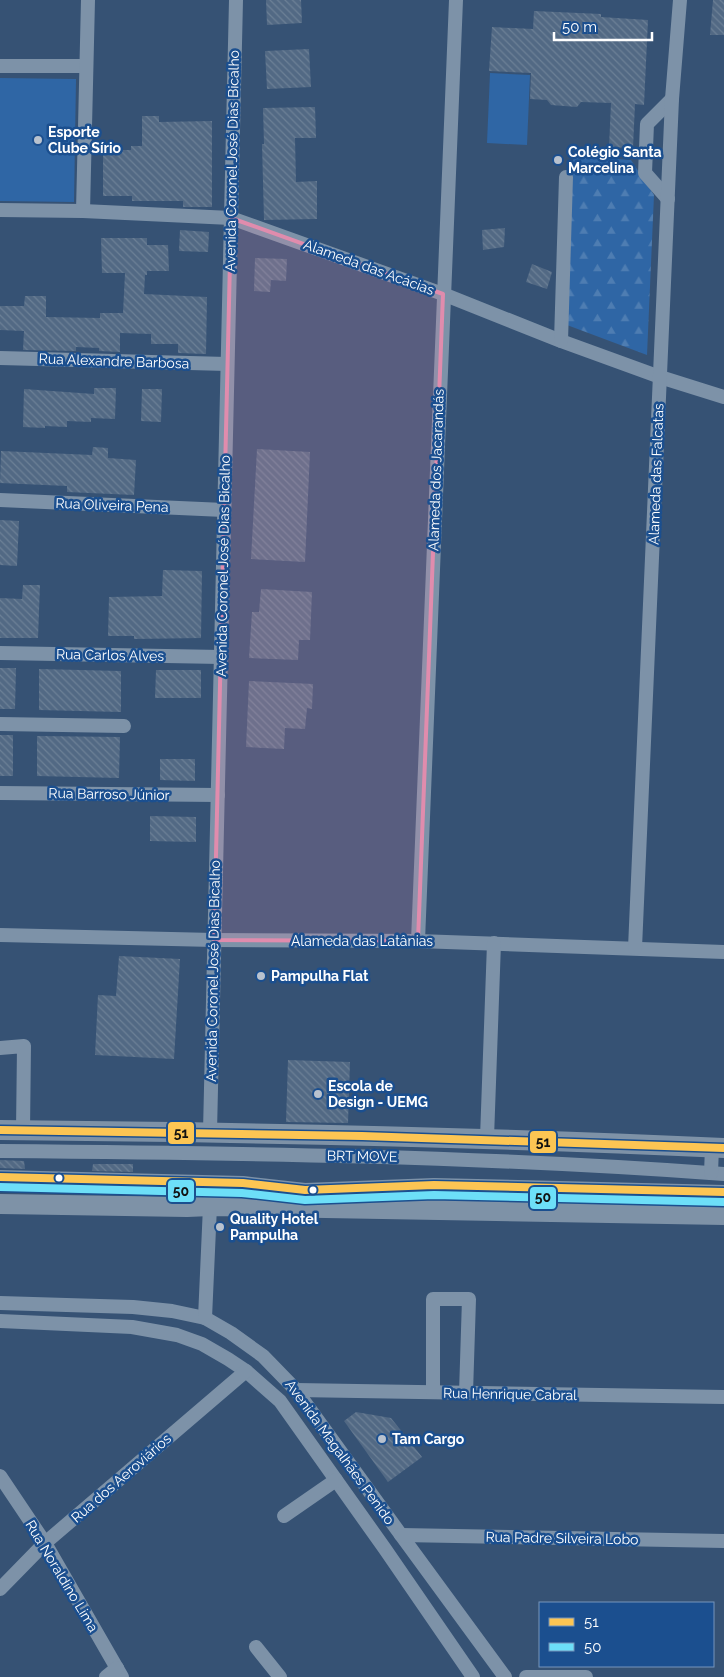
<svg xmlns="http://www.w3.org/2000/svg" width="724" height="1677" font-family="Raleway,sans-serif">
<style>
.grass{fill:#2f66a5}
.forest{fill:url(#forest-firs)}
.building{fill:url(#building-back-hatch)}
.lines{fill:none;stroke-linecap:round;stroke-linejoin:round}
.minor{stroke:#7d92a8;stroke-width:14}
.highway{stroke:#7e92a7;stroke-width:20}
.bus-1-casing{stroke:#1b4f8f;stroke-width:11}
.bus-2-casing{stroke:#1b4f8f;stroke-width:11}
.bus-1{stroke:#fcc553;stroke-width:8}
.bus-2{stroke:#6ddff8;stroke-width:8}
.marked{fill:#e08cad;fill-opacity:0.2;stroke:#e08cad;stroke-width:4;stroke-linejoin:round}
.poi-dot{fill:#b9c2ce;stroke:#1b4f8f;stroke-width:2}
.bus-dot{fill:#fff;stroke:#1b4f8f;stroke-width:2}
.labels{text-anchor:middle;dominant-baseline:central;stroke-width:5;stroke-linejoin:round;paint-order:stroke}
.poi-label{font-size:14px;font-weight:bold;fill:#fff;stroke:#1b4f8f;text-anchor:start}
.street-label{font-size:14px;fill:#fff;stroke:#1b4f8f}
.line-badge{stroke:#1b4f8f;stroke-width:2}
.pale-badge-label{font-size:14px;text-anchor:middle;font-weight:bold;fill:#111}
</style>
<defs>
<pattern id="forest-firs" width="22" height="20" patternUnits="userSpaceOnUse" patternTransform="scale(1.25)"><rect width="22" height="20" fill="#2f66a5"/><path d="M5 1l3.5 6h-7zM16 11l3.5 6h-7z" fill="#4e7db2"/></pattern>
<pattern id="building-back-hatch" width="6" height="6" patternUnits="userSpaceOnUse" patternTransform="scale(1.25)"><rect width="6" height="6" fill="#526984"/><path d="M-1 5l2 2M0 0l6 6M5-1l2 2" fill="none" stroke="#6c8096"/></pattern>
</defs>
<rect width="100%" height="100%" fill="#365274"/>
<g class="grass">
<polygon points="490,73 530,75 527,145 487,143"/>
<polygon points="0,78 76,79 74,202 0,201"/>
</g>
<polygon class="forest" points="573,156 631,160 654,195 647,355 567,325"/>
<g class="building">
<polygon points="266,0 301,0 302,23 267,25"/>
<polygon points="713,0 724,0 724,35 710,35"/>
<polygon points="534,11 601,14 601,17 648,20 644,105 635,104 633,148 609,147 611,103 581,102 577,107 551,105 547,100 530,99 531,73 489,71 492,27 533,29"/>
<polygon points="309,49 311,87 267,89 265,51"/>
<polygon points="315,107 316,138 295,138 296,182 317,181 317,219 264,220 262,144 264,144 263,108"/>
<polygon points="142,116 159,116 159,122 212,121 212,207 183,207 183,201 132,201 132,196 103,196 103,150 131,150 131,146 142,146"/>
<polygon points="505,228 504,247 483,250 482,230"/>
<polygon points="180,230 209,232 208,252 179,251"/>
<polygon points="101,238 147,238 147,245 168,245 169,271 147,271 147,275 145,275 144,294 207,297 206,354 178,353 178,344 151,344 151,334 120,333 120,352 99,351 99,348 76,347 76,351 23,350 24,331 0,330 0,306 24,306 25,296 46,296 46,317 100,318 100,313 123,313 125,273 102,273"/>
<polygon points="255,258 287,259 286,281 271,280 270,292 254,291"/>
<polygon points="532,264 552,272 547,289 526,282"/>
<polygon points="94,388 116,388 115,419 91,418 91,422 67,421 67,427 45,426 45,428 23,427 24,389 94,394"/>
<polygon points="142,389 162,389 161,422 141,421"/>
<polygon points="93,447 108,448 108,458 136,460 134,495 67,492 67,486 0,483 1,451 92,455"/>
<polygon points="257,449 310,452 305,562 251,559"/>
<polygon points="0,520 19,521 17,566 0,565"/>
<polygon points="163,570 202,571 201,638 134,639 134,636 108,636 109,597 162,596"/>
<polygon points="23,585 40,585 38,638 0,638 0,598 22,599"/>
<polygon points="261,589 312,592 310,640 299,640 298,660 249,658 252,612 259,612"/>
<polygon points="0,668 16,668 15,709 0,709"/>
<polygon points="39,669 121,671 121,712 39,710"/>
<polygon points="156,670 201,670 201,698 155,698"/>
<polygon points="249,681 313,684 312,709 307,708 305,729 285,728 284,749 246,747"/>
<rect x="0" y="735" width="13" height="41"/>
<polygon points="37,736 120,737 119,778 37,776"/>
<polygon points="160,759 195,759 195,781 160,780"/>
<polygon points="150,816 196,817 196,842 150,841"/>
<polygon points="119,956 180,959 174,1059 95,1055 98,995 116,996"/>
<polygon points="288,1060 350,1062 348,1123 286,1122"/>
<polygon points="0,1160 24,1161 25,1169 0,1168"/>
<polygon points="93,1164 133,1164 133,1172 92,1171"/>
<polygon points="356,1412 391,1418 422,1457 388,1482 344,1421"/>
</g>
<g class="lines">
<g class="minor">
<polyline points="0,66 86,66"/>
<polyline points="668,199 645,173 647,124 672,99"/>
<polyline points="0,210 83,211 231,218 443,294 561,341 660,377 724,397"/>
<polyline points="83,211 88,0"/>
<polyline points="561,341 566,177"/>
<polyline points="0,358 227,364"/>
<polyline points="0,500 224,510"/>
<polyline points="0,653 221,657"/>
<polyline points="0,724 124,726"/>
<polyline points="0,793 218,795"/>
<polyline points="0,935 214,940 418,941 724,952"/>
<polyline points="418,941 456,0"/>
<polyline points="635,948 672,99 680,0"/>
<polyline points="0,1048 24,1046 23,1130"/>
<polyline points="210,1132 236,0"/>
<polyline points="487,1138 494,943"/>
<path d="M0,1151C242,1153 483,1156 724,1174"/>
<polyline points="711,1173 712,1147"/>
<polyline points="0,1177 243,1183 305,1190 434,1185 724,1192"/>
<polyline points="0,1303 133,1307 172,1311 205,1318 231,1333 263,1356 296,1390 401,1535 505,1677"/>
<polyline points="205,1318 210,1206"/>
<polyline points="0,1321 132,1327 177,1335 202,1344 228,1359 246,1371 280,1401 385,1549 473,1677"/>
<polyline points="296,1390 724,1397"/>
<polyline points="433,1392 433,1299 469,1299 466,1393"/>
<polyline points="0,1476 45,1543 122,1677"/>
<polyline points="284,1516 336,1480"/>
<polyline points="401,1535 724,1541"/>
<polyline points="0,1589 45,1543 246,1371"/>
<polyline points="256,1647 280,1677"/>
<polyline points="106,1677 117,1668"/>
<polyline points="526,1677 586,1677"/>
</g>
<g class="highway">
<path d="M0,1130C241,1132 483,1137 724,1148"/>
<polyline points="0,1204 187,1207 210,1206 724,1215"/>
</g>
<defs>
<g id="bus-1">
<polyline points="0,1130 362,1136 724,1148"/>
<polyline points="0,1177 243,1183 305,1190 434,1185 724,1192"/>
</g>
<polyline id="bus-2" points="0,1187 242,1193 305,1200 434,1195 724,1202"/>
</defs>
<use href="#bus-1" class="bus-1-casing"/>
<use href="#bus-2" class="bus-2-casing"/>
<use href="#bus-1" class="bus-1"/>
<use href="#bus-2" class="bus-2"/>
</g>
<path class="marked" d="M231,218L443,294L418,941L214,940Z"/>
<g class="poi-dot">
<circle cx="38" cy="140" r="5"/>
<circle cx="558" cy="160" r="5"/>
<circle cx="261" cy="976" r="5"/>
<circle cx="318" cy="1094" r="5"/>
<circle cx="220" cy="1227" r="5"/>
<circle cx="382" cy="1439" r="5"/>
</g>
<g class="bus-dot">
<circle cx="59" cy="1178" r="4.5"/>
<circle cx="313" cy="1190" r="4.5"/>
</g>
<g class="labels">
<g class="poi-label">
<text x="48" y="132">Esporte<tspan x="48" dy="16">Clube Sírio</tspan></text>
<text x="568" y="152">Colégio Santa<tspan x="568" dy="16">Marcelina</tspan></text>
<text x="271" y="976">Pampulha Flat</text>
<text x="328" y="1086">Escola de<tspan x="328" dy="16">Design - UEMG</tspan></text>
<text x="230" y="1219">Quality Hotel<tspan x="230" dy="16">Pampulha</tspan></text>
<text x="392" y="1439">Tam Cargo</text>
</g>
<g class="street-label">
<text transform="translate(232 161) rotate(-89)">Avenida Coronel José Dias Bicalho</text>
<text transform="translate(369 267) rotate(20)">Alameda das Acácias</text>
<text transform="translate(114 361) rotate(2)">Rua Alexandre Barbosa</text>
<text transform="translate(436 470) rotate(-88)">Alameda dos Jacarandás</text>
<text transform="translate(656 474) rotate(-88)">Alameda das Falcatas</text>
<text transform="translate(112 505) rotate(2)">Rua Oliveira Pena</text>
<text transform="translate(223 566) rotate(-89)">Avenida Coronel José Dias Bicalho</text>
<text transform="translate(110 655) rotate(1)">Rua Carlos Alves</text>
<text transform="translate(109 794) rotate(1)">Rua Barroso Júnior</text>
<text x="362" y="941">Alameda das Latânias</text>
<text transform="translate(213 971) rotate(-89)">Avenida Coronel José Dias Bicalho</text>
<text transform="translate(362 1156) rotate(1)">BRT MOVE</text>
<text transform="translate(510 1394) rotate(1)">Rua Henrique Cabral</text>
<text transform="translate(340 1452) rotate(54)">Avenida Magalhães Penido</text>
<text transform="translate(121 1478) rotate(-41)">Rua dos Aeroviários</text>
<text transform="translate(562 1538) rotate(1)">Rua Padre Silveira Lobo</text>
<text transform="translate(62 1576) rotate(59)">Rua Noraldino Lima</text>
</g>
</g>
<g class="line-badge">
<rect x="167" y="1121" width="28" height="24" rx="5" fill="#fcc553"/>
<rect x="529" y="1130" width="28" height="24" rx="5" fill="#fcc553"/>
<rect x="167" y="1179" width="28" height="24" rx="5" fill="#6ddff8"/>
<rect x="529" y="1186" width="28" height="24" rx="5" fill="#6ddff8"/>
</g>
<g class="pale-badge-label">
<text x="181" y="1138">51</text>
<text x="543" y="1147">51</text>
<text x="181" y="1196">50</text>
<text x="543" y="1202">50</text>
</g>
<rect x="539" y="1602" width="175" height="65" fill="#1b4f8f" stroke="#7695bc"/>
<rect x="549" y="1618" width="25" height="8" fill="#fcc553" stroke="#7695bc"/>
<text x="584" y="1627" font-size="15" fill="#ffffff">51</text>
<rect x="549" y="1643" width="25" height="8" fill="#6ddff8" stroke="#7695bc"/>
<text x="584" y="1652" font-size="15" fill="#ffffff">50</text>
<path d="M554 32v8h98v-8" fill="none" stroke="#ffffff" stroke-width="2.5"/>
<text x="562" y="32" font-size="15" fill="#ffffff" stroke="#1b4f8f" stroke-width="4" paint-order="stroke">50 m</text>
</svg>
